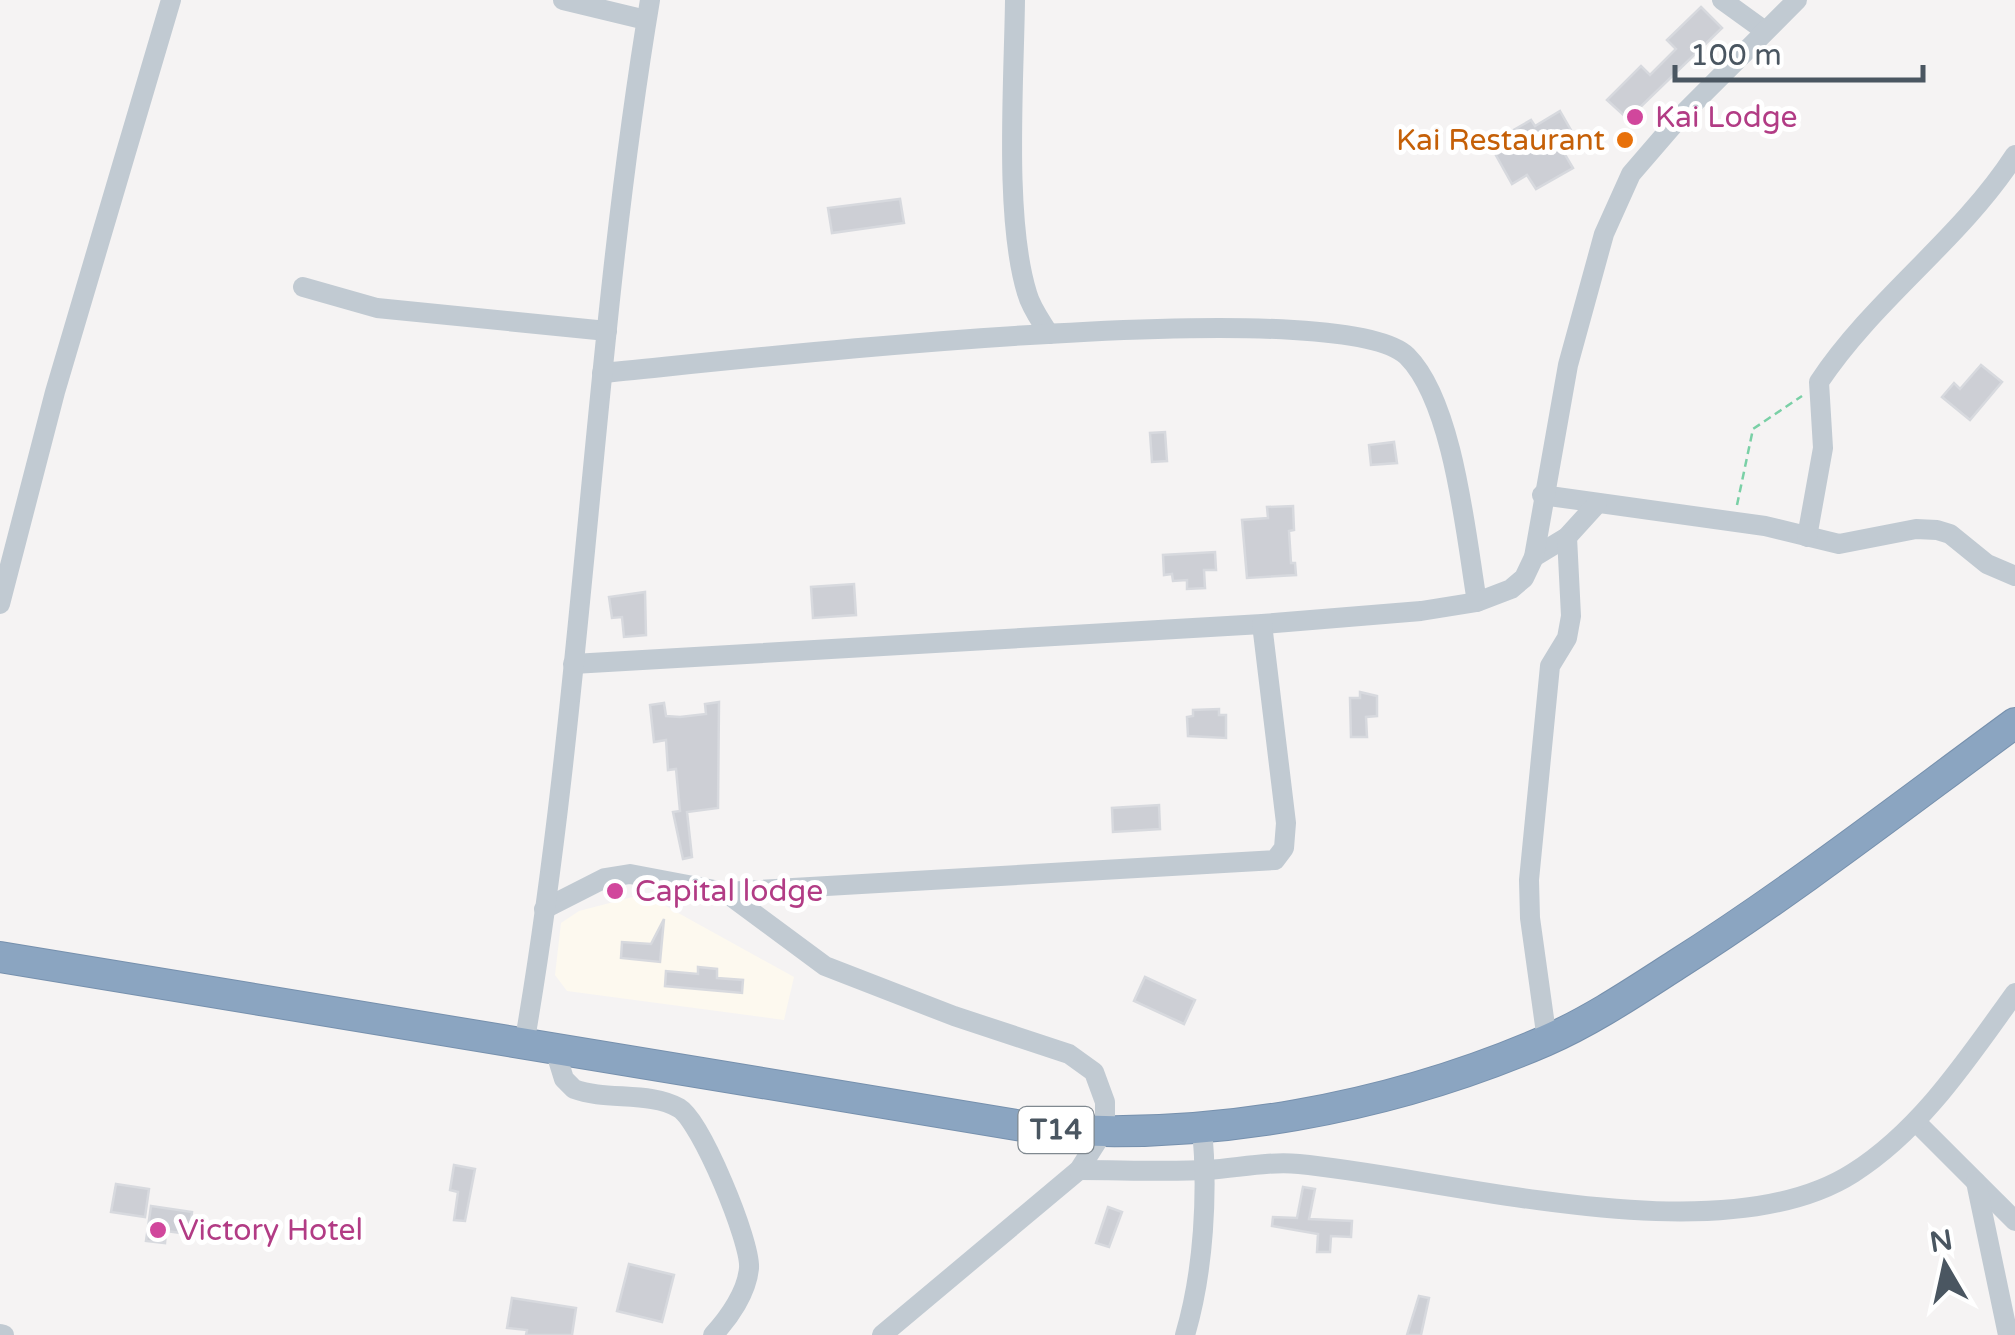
<svg xmlns="http://www.w3.org/2000/svg" width="2015" height="1335" font-family="'Varela Round',sans-serif">
<style>
.commercial{fill:#fdf9ef}
.building{fill:#cdcfd5;stroke:#d7d9de;stroke-width:2.5}
.lines{fill:none;stroke-linecap:round;stroke-linejoin:round}
.highway-casing{stroke:#7690ad;stroke-width:32}
.path{stroke:#7ad0a6;stroke-width:2.5;stroke-dasharray:8 5;stroke-linecap:butt}
.minor{stroke:#c1cad2;stroke-width:20}
.highway{stroke:#8ba5c1;stroke-width:30}
.hotel-dot{fill:#d1479c;stroke:#fff;stroke-width:4}
.food-dot{fill:#e8710a;stroke:#fff;stroke-width:4}
.labels{text-anchor:middle;dominant-baseline:central;stroke-width:10;stroke-linejoin:round;paint-order:stroke}
.shield{fill:#fff;stroke:#808990;stroke-width:2.5}
.shield-label{font-size:28px;font-weight:bold;fill:#4a5661}
.hotel-label{font-size:30px;fill:#b23c85;stroke:#fff;text-anchor:start}
.food-label{font-size:30px;fill:#c56008;stroke:#fff;text-anchor:end}
</style>
<rect width="100%" height="100%" fill="#f5f3f3"/>
<polygon class="commercial" points="644,894 794,977 784,1020 567,991 555,975 561,923 579,911"/>
<g class="building">
<polygon points="1701,7 1722,28 1628,119 1607,100 1641,66 1650,75 1676,49 1667,40"/>
<polygon points="1560,111 1579,144 1564,153 1573,168 1536,189 1527,175 1512,184 1493,150 1516,137 1512,131 1531,120 1535,126"/>
<polygon points="900,199 904,223 832,233 828,208"/>
<polygon points="1981,365 2002,382 1970,420 1942,397 1954,383 1960,389"/>
<polygon points="1165,432 1167,461 1152,462 1150,433"/>
<polygon points="1394,442 1397,463 1371,465 1369,445"/>
<polygon points="1293,506 1294,530 1289,531 1291,563 1295,563 1296,575 1247,578 1242,520 1268,518 1267,507"/>
<polygon points="1215,552 1216,570 1204,570 1205,588 1187,589 1187,580 1173,581 1172,574 1164,575 1163,555"/>
<polygon points="854,584 856,615 813,618 811,587"/>
<polygon points="645,592 646,635 624,637 622,617 612,618 609,597"/>
<polygon points="1360,692 1377,696 1377,716 1366,717 1367,737 1351,737 1350,698 1360,698"/>
<polygon points="719,702 718,808 687,812 692,857 683,859 673,812 680,811 676,769 668,770 666,740 654,742 650,705 664,703 666,716 680,717 706,714 705,704"/>
<polygon points="1219,709 1219,715 1226,715 1226,738 1188,736 1187,717 1193,716 1193,710"/>
<polygon points="1159,805 1160,829 1113,832 1112,808"/>
<polygon points="664,919 660,962 621,958 622,942 651,944"/>
<polygon points="698,967 717,969 717,978 743,980 742,993 665,986 666,971 698,974"/>
<polygon points="1145,977 1195,1000 1184,1024 1134,1001"/>
<polygon points="454,1165 475,1169 465,1221 454,1220 458,1192 450,1190"/>
<polygon points="116,1184 149,1189 145,1217 111,1212"/>
<polygon points="1303,1187 1315,1189 1309,1219 1352,1221 1351,1237 1331,1236 1330,1252 1317,1252 1318,1234 1272,1226 1273,1217 1297,1218"/>
<polygon points="151,1206 192,1212 189,1234 166,1231 165,1243 146,1241"/>
<polygon points="1108,1207 1122,1212 1109,1247 1096,1243"/>
<polygon points="629,1264 674,1275 662,1322 617,1311"/>
<polygon points="1419,1296 1429,1298 1421,1335 1407,1335"/>
<polygon points="512,1298 576,1308 572,1335 526,1335 527,1330 507,1328"/>
</g>
<g class="lines">
<defs>
<path id="highway" d="M0,957L1035,1128C1206,1142 1388,1109 1545,1041C1591,1021 1634,992 1676,965C1794,890 1903,805 2015,723"/>
</defs>
<use href="#highway" class="highway-casing"/>
<polyline class="path" points="1737,505 1753,429 1802,396"/>
<g class="minor">
<polyline points="563,0 646,20"/>
<path d="M1015,0C1014,82 1004,218 1027,293C1031,308 1041,321 1049,334"/>
<polyline points="1722,0 1765,31"/>
<polyline points="303,287 377,308 607,331"/>
<path d="M602,373C723,362 1339,289 1407,356C1454,403 1466,537 1477,602"/>
<polyline points="1542,495 1765,526 1839,544 1916,529 1937,530 1950,534 1987,564 2015,576"/>
<path d="M1807,537L1823,448L1819,382C1875,298 1960,240 2015,155"/>
<polyline points="1534,557 1567,537 1597,504"/>
<polyline points="0,604 55,392 171,0"/>
<polyline points="573,664 1262,624 1421,611 1477,602 1511,589 1524,578 1534,557 1568,365 1604,234 1631,174 1681,116 1797,0"/>
<polyline points="725,892 825,966 954,1016 1069,1054 1094,1072 1105,1102 1105,1129 1079,1170 882,1335"/>
<polyline points="544,909 605,878 630,874 725,892 1275,860 1284,848 1286,823 1262,624"/>
<polyline points="1547,1040 1530,918 1529,880 1550,666 1567,638 1571,616 1567,537"/>
<path d="M524,1045C584,699 592,346 650,0"/>
<path d="M555,1050L564,1079L574,1089C606,1101 650,1091 679,1108C701,1121 751,1242 749,1268C747,1292 729,1318 713,1335"/>
<polyline points="1916,1122 2015,1221"/>
<path d="M1079,1170C1122,1170 1166,1172 1208,1170C1238,1168 1269,1161 1299,1164C1448,1178 1720,1258 1853,1173C1922,1129 1968,1058 2015,993"/>
<polyline points="1976,1182 2008,1335"/>
<polyline points="0,1334 4,1335"/>
<path d="M1185,1335C1204,1271 1208,1192 1202,1127"/>
</g>
<use href="#highway" class="highway"/>
</g>
<g class="hotel-dot">
<circle cx="1635" cy="117" r="10"/>
<circle cx="615" cy="891" r="10"/>
<circle cx="158" cy="1230" r="10"/>
</g>
<circle class="food-dot" cx="1625" cy="140" r="10"/>
<g class="labels">
<rect class="shield" x="1018.5" y="1107" width="75" height="46" rx="8"/>
<g class="shield-label">
<text x="1056" y="1130">T14</text>
</g>
<g class="hotel-label">
<text x="1655" y="117">Kai Lodge</text>
<text x="635" y="891">Capital lodge</text>
<text x="178" y="1230">Victory Hotel</text>
</g>
<g class="food-label">
<text x="1605" y="140">Kai Restaurant</text>
</g>
</g>
<g transform="translate(1945 1265) rotate(351)" stroke="#ffffff" stroke-width="8" paint-order="stroke">
<path d="M0-8L18 38L0 25L-18 38Z" fill="#4a5661"/>
<text y="-15" font-size="28" font-weight="bold" text-anchor="middle" fill="#4a5661">N</text>
</g>
<path d="M1675 65v15h248v-15" fill="none" stroke="#4a5661" stroke-width="5"/>
<text x="1690" y="65" font-size="30" fill="#4a5661" stroke="#ffffff" stroke-width="8" paint-order="stroke">100 m</text>
</svg>
